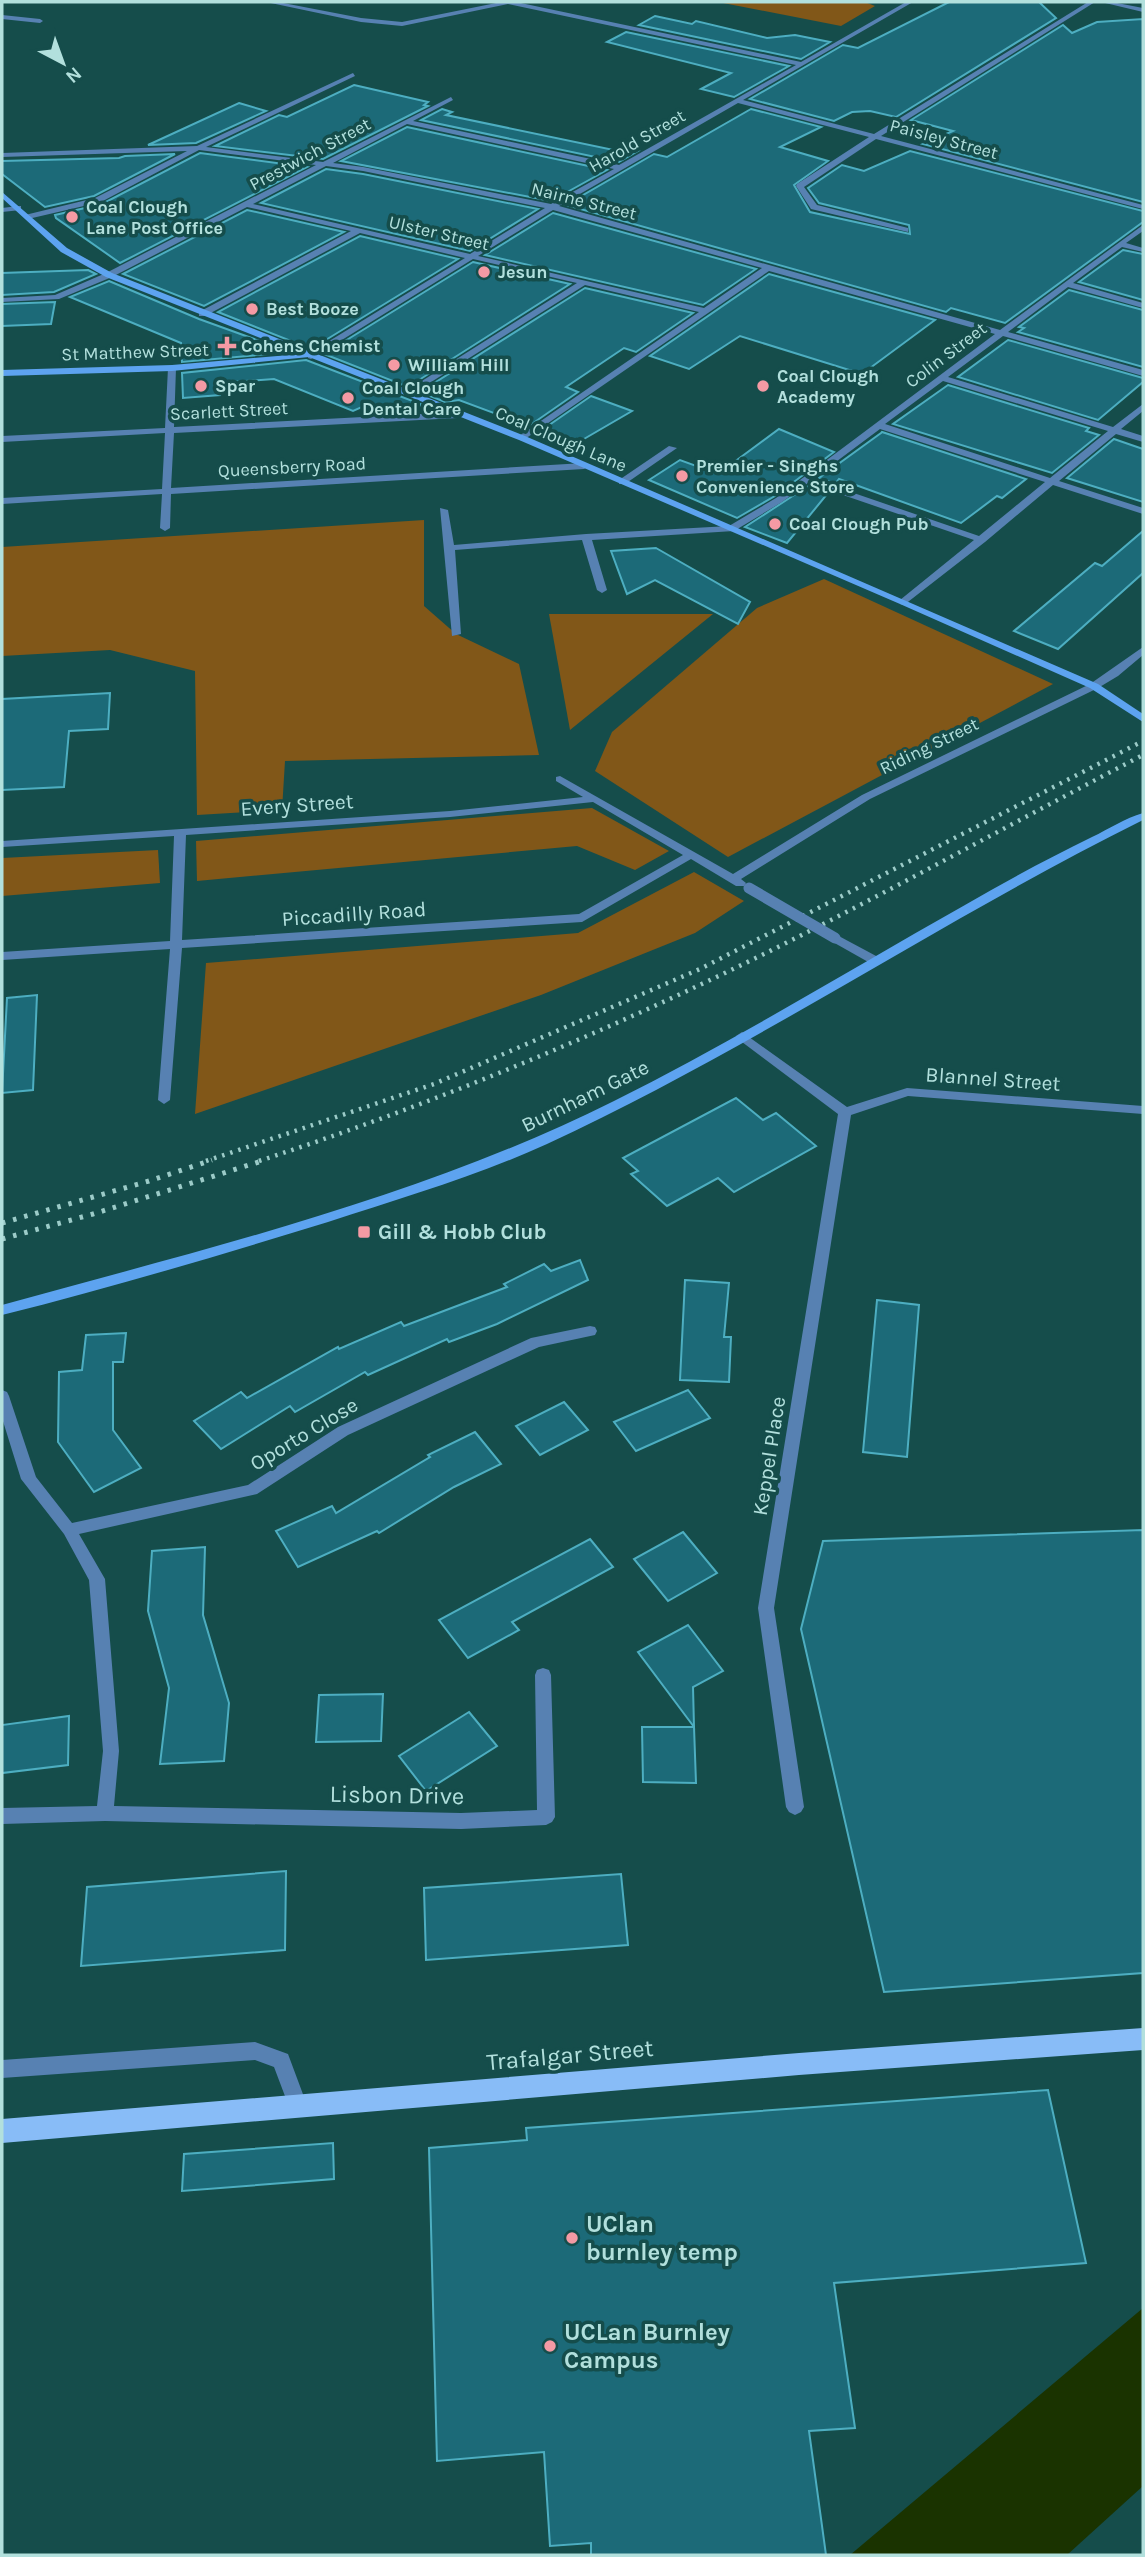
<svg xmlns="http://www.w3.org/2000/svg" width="1145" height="2557" font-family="Karla,sans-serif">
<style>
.green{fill:#815718}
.water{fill:#1a3300}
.building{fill:#1c6a78;stroke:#4daec1;stroke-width:2}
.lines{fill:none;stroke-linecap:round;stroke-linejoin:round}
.street{fill:#5781b2;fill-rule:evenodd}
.secondary{fill:#5da3f0;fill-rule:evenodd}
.primary{fill:#88bcf7;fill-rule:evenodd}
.rail-far1{stroke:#9ccbc8;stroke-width:4.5;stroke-dasharray:2.5 6;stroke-linecap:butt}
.rail{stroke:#9ccbc8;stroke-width:5;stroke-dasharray:3.5 8;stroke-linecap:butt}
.street-bridge{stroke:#5781b2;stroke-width:11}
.poi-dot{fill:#f49aa4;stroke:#154d4b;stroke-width:2.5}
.labels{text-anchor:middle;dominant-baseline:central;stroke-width:7;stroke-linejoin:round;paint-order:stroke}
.far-street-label{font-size:18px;fill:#b2e0dd;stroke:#154d4b}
.far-poi-label{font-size:18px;font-weight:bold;fill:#b2e0dd;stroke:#154d4b;text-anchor:start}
.street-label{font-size:21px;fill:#b2e0dd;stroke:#154d4b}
.poi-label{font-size:21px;font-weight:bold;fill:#b2e0dd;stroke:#154d4b;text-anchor:start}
.near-street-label{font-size:24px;fill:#b2e0dd;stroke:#154d4b}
.near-poi-label{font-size:24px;font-weight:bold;fill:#b2e0dd;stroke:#154d4b;text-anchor:start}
</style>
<rect width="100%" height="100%" fill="#154d4b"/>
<g class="green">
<polygon points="718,2 865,2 875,6 841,26"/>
<polygon points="424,520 424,606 456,634 519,664 539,755 285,761 282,810 197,815 195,671 110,650 2,656 2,547"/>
<polygon points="824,579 1053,684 728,857 595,771 612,732 757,608"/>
<polygon points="549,614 713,614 570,730"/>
<polygon points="592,808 669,851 635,870 577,846 197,881 196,841"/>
<polygon points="158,850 160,883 2,896 2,858"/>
<polygon points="694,872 744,901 695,933 541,995 195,1114 206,963 578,933"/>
</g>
<polygon class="water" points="1143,2308 1143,2486 1067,2555 850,2555"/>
<g class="building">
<polygon points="949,2 1039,2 1056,18 896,117 870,111 852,112 834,121 750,99 843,45 858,48"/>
<polygon points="655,16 692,24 696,21 767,38 795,35 830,42 801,59 639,25"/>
<polygon points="1143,19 1143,202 923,144 953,131 911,120 1063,25 1072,33 1097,22"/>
<polygon points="626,32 789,66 734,97 701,89 731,73 607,42"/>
<polygon points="354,85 428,102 424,105 428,106 323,159 215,146 279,115 287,117"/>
<polygon points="239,103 266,111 196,143 148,145"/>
<polygon points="442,109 452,112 446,115 623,152 629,149 638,151 619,162 421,120"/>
<polygon points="751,109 821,127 780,147 828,161 794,185 810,212 910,234 909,225 819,203 808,188 842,165 864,171 910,151 1143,211 1143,222 1005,323 951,308 946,312 566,205 654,154 667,157"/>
<polygon points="407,127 607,170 551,201 341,161"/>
<polygon points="200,153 307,167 120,263 56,218 55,215 102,204"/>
<polygon points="175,154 94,196 45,207 2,174 2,161 119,158 125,156"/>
<polygon points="326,169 363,174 538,209 470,251 261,203"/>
<polygon points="247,210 344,232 204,306 123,274"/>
<polygon points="553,213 756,269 703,305 485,255"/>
<polygon points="360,236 458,259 311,349 218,312"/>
<polygon points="1123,250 1143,254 1143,300 1079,282"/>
<polygon points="473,262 570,284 408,387 324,354"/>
<polygon points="88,270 96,274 54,292 2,295 2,273"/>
<polygon points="769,274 935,320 862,374 740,336 689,369 650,356"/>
<polygon points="109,281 199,319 290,352 182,362 181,343 70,297"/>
<polygon points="585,288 693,313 636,352 624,348 566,387 578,392 529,426 459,400 445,402 420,392"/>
<polygon points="1069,290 1143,310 1143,367 1018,332 1024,328 1019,327"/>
<polygon points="55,302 51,324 2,326 2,304"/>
<polygon points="1008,340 1143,378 1143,382 1098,420 958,377"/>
<polygon points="306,360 423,405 377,412 364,406 353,411 274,379 218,383 220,395 183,398 182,373"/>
<polygon points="948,385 1089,428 1086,431 1099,435 1052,473 893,424"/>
<polygon points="591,396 632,411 577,443 542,430"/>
<polygon points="779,429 834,452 775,496 737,518 649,480 680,460 718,474"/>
<polygon points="881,433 882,432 1026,479 1002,498 997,496 961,523 839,479 835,484 819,478"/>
<polygon points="1114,439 1143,449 1143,502 1067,478"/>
<polygon points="808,486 828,493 787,543 745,527"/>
<polygon points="1143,531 1143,573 1058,649 1014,631 1095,563 1102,566"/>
<polygon points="656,548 750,602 738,624 655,580 627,594 611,551"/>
<polygon points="110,693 108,729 69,731 64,787 2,790 2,699"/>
<polygon points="37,995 33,1090 2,1093 7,998"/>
<polygon points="736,1098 763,1120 776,1113 816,1146 734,1192 718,1178 667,1206 631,1174 638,1171 623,1158"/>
<polygon points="580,1260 588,1280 497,1324 449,1342 447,1339 368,1375 365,1372 295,1412 290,1406 221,1449 194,1421 241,1392 247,1398 338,1347 339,1349 401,1322 404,1326 507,1287 504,1284 544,1264 551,1271"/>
<polygon points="685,1280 729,1283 724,1337 731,1337 729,1382 680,1380"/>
<polygon points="877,1300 919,1305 907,1457 863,1452"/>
<polygon points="126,1333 123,1362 113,1362 113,1430 141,1468 94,1492 58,1442 59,1372 82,1370 86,1335"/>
<polygon points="688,1390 710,1418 636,1451 614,1422"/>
<polygon points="564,1402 588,1430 540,1455 516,1426"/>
<polygon points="475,1432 501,1464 454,1487 379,1533 377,1531 298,1567 276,1531 332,1506 336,1513 430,1457 428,1455"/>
<polygon points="1143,1530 1143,1973 884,1992 801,1629 823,1541"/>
<polygon points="683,1532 717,1573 668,1601 634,1559"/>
<polygon points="590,1539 613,1567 512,1622 519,1630 468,1658 439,1620"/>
<polygon points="205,1547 203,1615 229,1703 224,1761 160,1764 169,1688 148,1611 152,1551"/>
<polygon points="688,1625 723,1671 693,1687 694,1727 638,1652"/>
<polygon points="383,1694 381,1741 316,1742 319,1695"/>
<polygon points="469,1712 497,1746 426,1791 399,1756"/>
<polygon points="69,1716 68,1765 2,1773 2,1725"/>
<polygon points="642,1727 694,1727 696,1783 643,1782"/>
<polygon points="286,1871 285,1950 81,1966 87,1887"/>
<polygon points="621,1874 628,1945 426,1960 424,1888"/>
<polygon points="1048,2090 1086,2263 834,2283 855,2428 809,2431 826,2555 591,2555 591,2543 550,2546 544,2452 437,2461 429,2148 527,2140 526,2128"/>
<polygon points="333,2143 334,2179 182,2191 184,2154"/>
</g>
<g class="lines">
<g class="street">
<path d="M266,2H278L361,18L402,22L501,2H516L801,62L906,2H913L743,100L874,134L1088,2H1095L881,136L1143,205V209L876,139L804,187L817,205L908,228V232L811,209L796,186L797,184L869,137L738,103L559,206L1000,330L1143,225V231L1126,243L1143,248V252L1122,247L1073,283L1143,303V308L1068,287L1008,332L1143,370V376L1003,336L948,377L1113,427L1143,404V411L1121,429L1143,436V442L1116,434L1059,481L1143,508V514L1053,485L985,542L904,605L900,604V600L974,540L808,483L782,502L734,531L592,540L607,590L602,593L597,590L582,540L455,550L461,634L452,636L440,508L448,510L454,545L586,534L729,526L776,498L995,334L769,271L522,441L517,438L519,436L699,312L585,285L409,396L406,395V391L577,283L473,259L311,359L308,358V354L465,258L360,233L205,316H199V312L351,231L247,207L112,277L59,299L2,302V298L55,295L106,273L316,165L199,150L101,202L28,219H25V215L95,198L187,151L2,157V153L197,146L353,73L355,76L206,147L323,162L451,97L453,100L413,121L619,165L796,65L508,4L402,26L361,22ZM407,124L614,169L551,204L363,167L333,163ZM326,166L363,171L545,208L470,254L253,204ZM553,210L762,268L704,308L478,256ZM943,381L1108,431L1050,478L885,424ZM880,429L1045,482L979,536L813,479Z"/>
<polygon points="1101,2 1112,2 1143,8 1143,12"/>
<polygon points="2,15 40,19 43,21 40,23 2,19"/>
<polygon points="18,206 21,206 21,210 2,212 2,208"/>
<polygon points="172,365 176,368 174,427 458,412 462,415 458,418 174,433 171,488 584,463 589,466 584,469 171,494 170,528 165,531 160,528 162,494 2,504 2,498 162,489 165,433 2,442 2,436 165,428 168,368"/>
<polygon points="669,446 677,448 625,484 619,484 619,480"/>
<path d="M1143,647V655L1118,676L1098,688L870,799L741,879L746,883L744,886H736L691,859L582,922L182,948L170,1100L164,1104L158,1100L170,949L2,960V952L170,941L174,836L2,847V841L450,811L583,797L556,781V777L560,776L733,874L862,795L1090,684ZM593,802L683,855L579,914L182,940L186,835L450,817Z"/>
<polygon points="835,934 878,957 880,960 878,963 870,963 831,941 829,938"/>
<polygon points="742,1032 847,1107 907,1088 1143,1106 1143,1114 908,1096 851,1115 774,1608 804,1807 801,1812 795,1815 789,1812 786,1807 758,1608 838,1114 738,1039 736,1036"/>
<polygon points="590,1326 595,1327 597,1331 595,1335 539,1347 348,1435 257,1494 79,1534 105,1579 119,1751 114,1806 461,1813 537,1810 535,1675 537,1670 543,1668 549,1670 551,1675 555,1817 552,1822 546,1825 461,1829 105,1821 2,1824 2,1808 97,1806 103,1751 89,1580 64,1534 21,1479 2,1418 2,1390 7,1392 9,1396 36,1477 72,1523 248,1485 338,1427 531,1338"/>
<polygon points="255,2042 288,2054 307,2105 305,2112 298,2114 291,2112 274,2067 255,2060 2,2078 2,2060"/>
</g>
<g class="secondary">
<polygon points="2,192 67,248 112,273 525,436 1098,684 1143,714 1143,722 1090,688 900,604 519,440 309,357 172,371 2,376 2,370 172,365 301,354 106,277 61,252 2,198"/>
<path d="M1143,813V820C940,921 752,1049 547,1144C477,1176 402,1198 328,1222C220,1255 111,1288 2,1315V1305C208,1248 422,1197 614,1101C734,1041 848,971 965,905C1006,881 1049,858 1092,837C1109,829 1125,818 1143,813Z"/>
</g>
<polygon class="primary" points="1143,2028 1143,2050 799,2075 2,2143 2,2119 799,2053"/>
<g class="rail-far1">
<polyline points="206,1161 434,1084 700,969 1143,741"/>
<path d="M259,1161C433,1104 604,1033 768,952C894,889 1018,820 1143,755"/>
</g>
<g class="rail">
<polyline points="2,1223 149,1181 212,1160"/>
<polyline points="2,1239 93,1214 265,1160"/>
</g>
<polyline class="street-bridge" points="749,888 835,938"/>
</g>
<g class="poi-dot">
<circle cx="72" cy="217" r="7"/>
<circle cx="484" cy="272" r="7"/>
<circle cx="252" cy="309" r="7"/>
<path d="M223.5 335.5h7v7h7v7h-7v7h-7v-7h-7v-7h7z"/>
<circle cx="394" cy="365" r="7"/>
<circle cx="201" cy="386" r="7"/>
<circle cx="763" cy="386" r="7"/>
<circle cx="348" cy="398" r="7"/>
<circle cx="682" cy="476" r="7"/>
<circle cx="775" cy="524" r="7"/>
<rect x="357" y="1225" width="14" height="14" rx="3.5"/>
<circle cx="572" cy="2238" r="7"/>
<circle cx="550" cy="2346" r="7"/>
</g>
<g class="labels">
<g class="far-street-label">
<text transform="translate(944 139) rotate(15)">Paisley Street</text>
<text transform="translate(637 141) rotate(-30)">Harold Street</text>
<text transform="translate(310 154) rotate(-28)">Prestwich Street</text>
<text transform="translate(584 201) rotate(14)">Nairne Street</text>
<text transform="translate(439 233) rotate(13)">Ulster Street</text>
<text transform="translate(135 352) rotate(-2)">St Matthew Street</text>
<text transform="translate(946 355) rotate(-37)">Colin Street</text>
<text transform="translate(229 411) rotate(-3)">Scarlett Street</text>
<text transform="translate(561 439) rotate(23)">Coal Clough Lane</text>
<text transform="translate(292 467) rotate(-3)">Queensberry Road</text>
<text transform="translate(929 746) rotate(-26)">Riding Street</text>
</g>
<g class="far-poi-label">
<text x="86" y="207">Coal Clough<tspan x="86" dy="21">Lane Post Office</tspan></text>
<text x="498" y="272">Jesun</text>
<text x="266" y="309">Best Booze</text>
<text x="241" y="346">Cohens Chemist</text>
<text x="408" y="365">William Hill</text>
<text x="777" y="376">Coal Clough<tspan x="777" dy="21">Academy</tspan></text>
<text x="215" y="386">Spar</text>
<text x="362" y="388">Coal Clough<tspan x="362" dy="21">Dental Care</tspan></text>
<text x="696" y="466">Premier - Singhs<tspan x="696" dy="21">Convenience Store</tspan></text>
<text x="789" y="524">Coal Clough Pub</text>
</g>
<g class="street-label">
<text transform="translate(297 805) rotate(-4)">Every Street</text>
<text transform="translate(354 914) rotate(-4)">Piccadilly Road</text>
<text transform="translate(993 1079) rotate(4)">Blannel Street</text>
<text transform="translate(585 1096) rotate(-26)">Burnham Gate</text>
<text transform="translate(304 1434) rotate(-31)">Oporto Close</text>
<text transform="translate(769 1456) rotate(-81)">Keppel Place</text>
</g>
<g class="poi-label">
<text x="378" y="1232">Gill &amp; Hobb Club</text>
</g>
<g class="near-street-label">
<text transform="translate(397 1795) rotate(1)">Lisbon Drive</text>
<text transform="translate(570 2055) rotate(-5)">Trafalgar Street</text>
</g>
<g class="near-poi-label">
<text x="586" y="2224">UClan<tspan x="586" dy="28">burnley temp</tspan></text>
<text x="564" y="2332">UCLan Burnley<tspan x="564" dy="28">Campus</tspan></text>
</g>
</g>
<rect width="1145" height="2557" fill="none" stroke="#b2e0dd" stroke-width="7"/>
<g transform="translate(63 63) rotate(139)" stroke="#154d4b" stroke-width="5" paint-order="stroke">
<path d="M0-5L12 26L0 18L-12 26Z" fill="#b2e0dd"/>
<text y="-10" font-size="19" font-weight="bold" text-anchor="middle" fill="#b2e0dd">N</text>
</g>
</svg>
